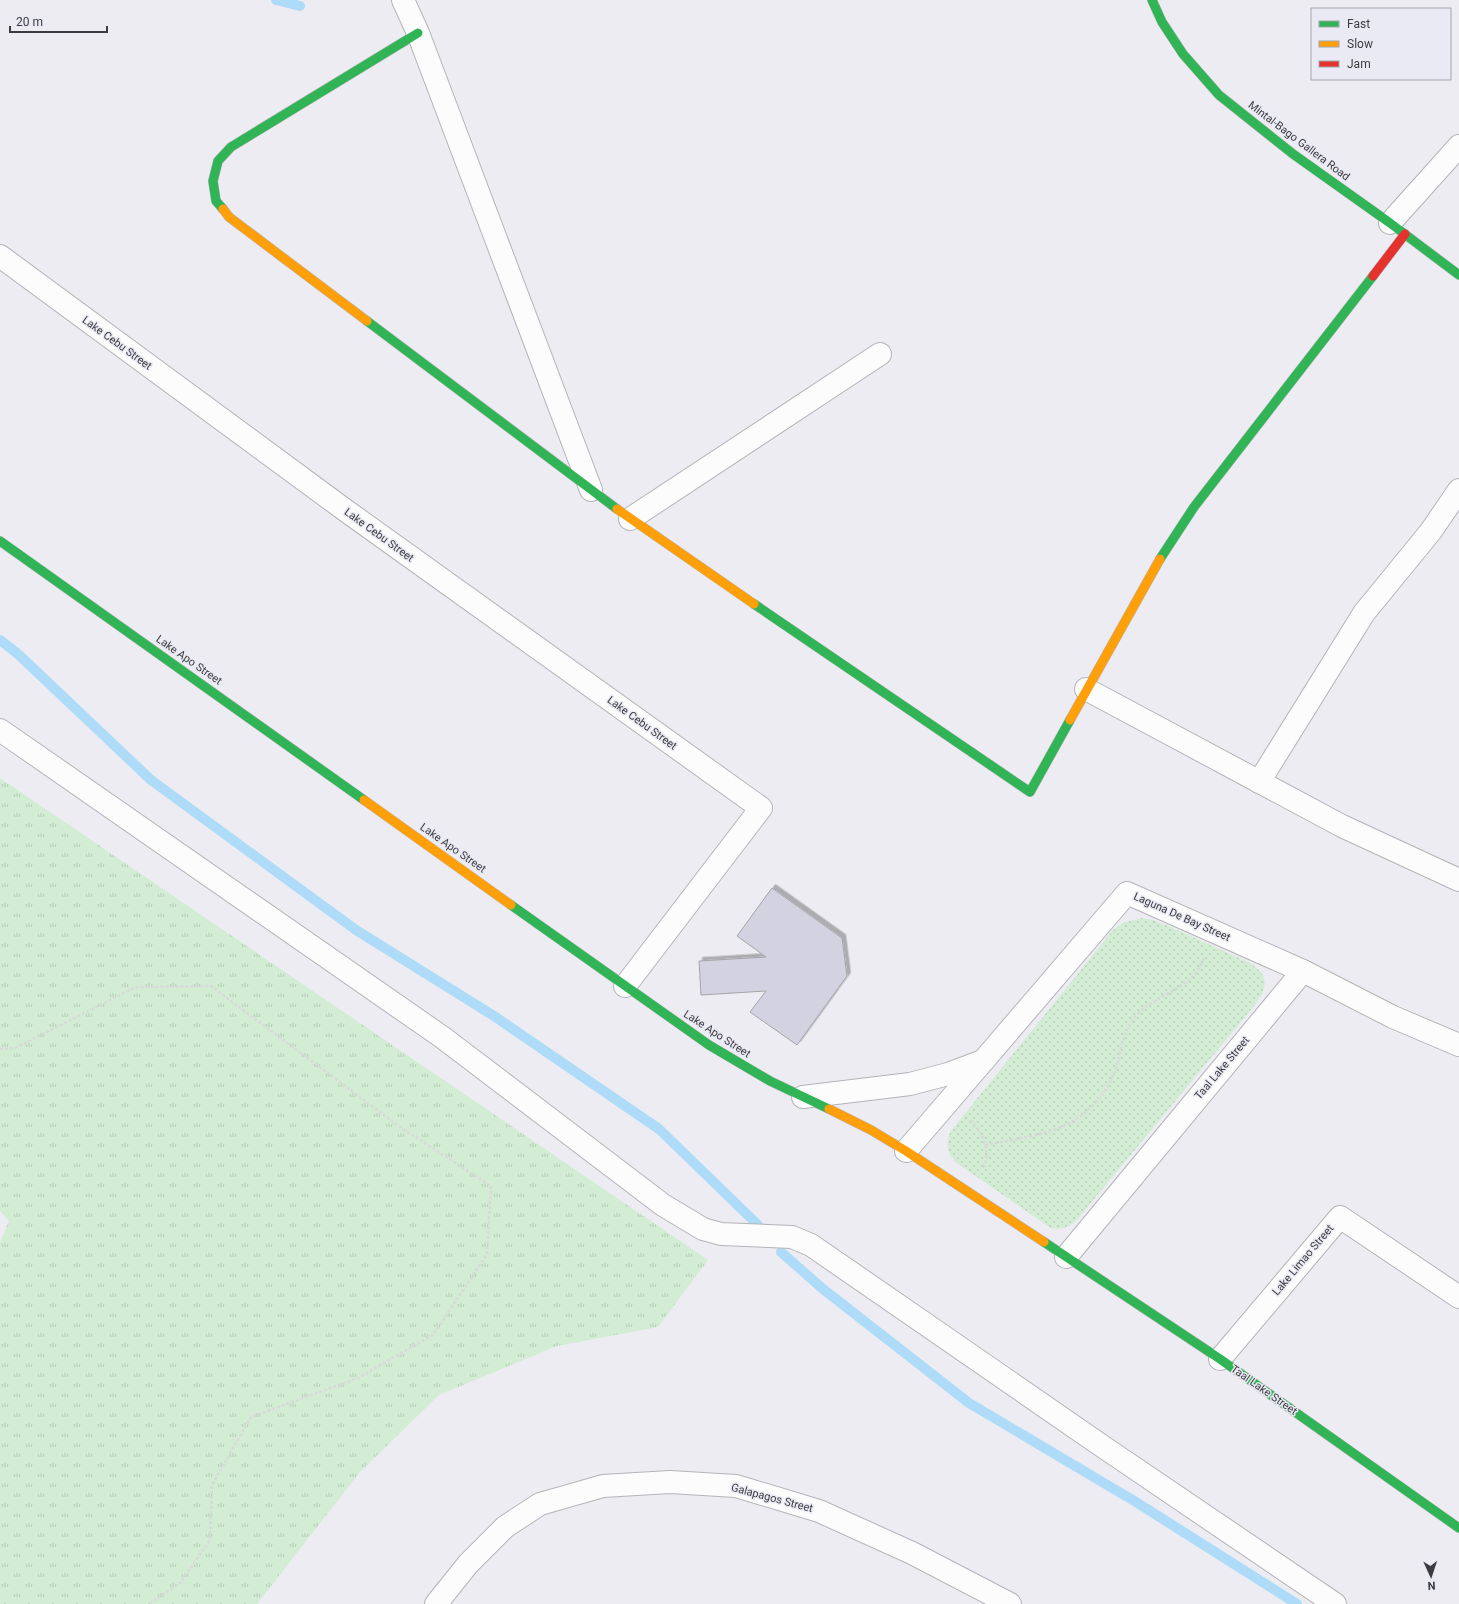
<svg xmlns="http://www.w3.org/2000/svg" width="1459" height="1604" font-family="Roboto,sans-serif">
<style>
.grass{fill:url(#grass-tufts)}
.park{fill:url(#park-dots)}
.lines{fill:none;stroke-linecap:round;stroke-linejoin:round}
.stream{stroke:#aedbf8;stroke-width:10}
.building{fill:#d3d2e0;stroke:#a4a4a8;filter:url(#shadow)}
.street-casing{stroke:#b4b4b8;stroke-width:24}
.fast-casing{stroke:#b4b4b8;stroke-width:10}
.slow-casing{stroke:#b4b4b8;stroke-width:10}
.jam-casing{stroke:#b4b4b8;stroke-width:10}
.path{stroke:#d9d9db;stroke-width:2.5;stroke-dasharray:3 2;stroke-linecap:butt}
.street{stroke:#fcfcfd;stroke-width:22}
.fast{stroke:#30b455;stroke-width:9}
.slow{stroke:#ff9f0a;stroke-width:9}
.jam{stroke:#e5322d;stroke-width:9}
.labels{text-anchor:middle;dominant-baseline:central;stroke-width:3;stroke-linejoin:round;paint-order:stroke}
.street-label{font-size:11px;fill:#3c3c40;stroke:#eaeaf4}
</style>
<defs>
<pattern id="grass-tufts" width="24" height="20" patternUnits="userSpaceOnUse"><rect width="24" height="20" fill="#d2edd3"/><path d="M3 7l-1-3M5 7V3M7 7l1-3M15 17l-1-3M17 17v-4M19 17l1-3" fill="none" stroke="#b5ccb6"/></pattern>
<pattern id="park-dots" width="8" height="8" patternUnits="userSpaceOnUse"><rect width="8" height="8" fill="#d2edd3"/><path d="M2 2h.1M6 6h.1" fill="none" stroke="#b5ccb6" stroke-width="1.8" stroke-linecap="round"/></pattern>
<filter id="shadow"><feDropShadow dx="3.5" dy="-3.5" stdDeviation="0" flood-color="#0004"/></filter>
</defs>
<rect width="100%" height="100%" fill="#ececf2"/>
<polygon class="grass" points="0,778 708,1260 658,1327 557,1346 439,1395 360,1472 257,1604 0,1604 0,1243 9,1221 0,1211"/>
<path class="park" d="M1142,918L1153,920L1166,925L1250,963C1271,977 1267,988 1254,1006L1076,1221C1068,1228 1061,1230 1051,1228L955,1162C947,1151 945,1143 951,1131L1113,930L1125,922Z"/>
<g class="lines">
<g class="stream">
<polyline points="276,0 300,6"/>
<polyline points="0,640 18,654 151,780 356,930 494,1016 659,1129 758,1225"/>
<polyline points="781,1252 823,1289 969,1403 1136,1502 1297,1604"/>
</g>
</g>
<polygon class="building" points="772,888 842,938 847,976 797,1045 750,1012 766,991 701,995 699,961 766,957 737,936"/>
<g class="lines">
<defs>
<g id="street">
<polyline points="403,0 418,33 591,490"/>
<polyline points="1390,223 1459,146"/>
<polyline points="0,256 345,510 761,808 625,986"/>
<polyline points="630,519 880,354"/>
<polyline points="1086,689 1342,826 1459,880"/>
<polyline points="0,730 442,1037 663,1205 703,1229 721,1234 792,1237 811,1245 1102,1446 1335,1604"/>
<polyline points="1259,782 1364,613 1431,531 1459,490"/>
<polyline points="803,1097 910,1084 948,1074 980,1062"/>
<polyline points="906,1151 1127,893 1303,971 1393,1017 1459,1045"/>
<polyline points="1066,1257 1303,971"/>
<polyline points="1220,1359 1340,1217 1459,1297"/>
<polyline points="436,1604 468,1564 505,1527 540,1504 603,1486 670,1482 736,1486 819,1511 912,1553 1010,1604"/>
</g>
<g id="fast">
<polyline points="1152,0 1162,22 1183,54 1219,95 1293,154 1390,223 1459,275"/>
<polyline points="223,209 216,201 213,181 218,161 231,147 418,33"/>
<polyline points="367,321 617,509"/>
<polyline points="0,541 364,800"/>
<polyline points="1160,559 1194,507 1373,276"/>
<polyline points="754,604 1030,792 1070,720"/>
<polyline points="511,905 709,1045 770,1081 829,1109"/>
<polyline points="1044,1242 1220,1359 1459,1528"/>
</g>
<g id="slow">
<polyline points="223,209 229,217 367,321"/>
<polyline points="617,509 754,604"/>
<polyline points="1070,720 1160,559"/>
<polyline points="364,800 511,905"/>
<polyline points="829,1109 871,1130 906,1151 1044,1242"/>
</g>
<polyline id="jam" points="1373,276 1405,234"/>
</defs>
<use href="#street" class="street-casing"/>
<use href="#fast" class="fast-casing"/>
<use href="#slow" class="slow-casing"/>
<use href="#jam" class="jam-casing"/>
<g class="path">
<polyline points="0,1049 15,1048 136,987 211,986 400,1127 491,1186 487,1254 434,1334 358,1378 251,1417 212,1485 210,1540 180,1583 149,1604"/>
<path d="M970,1120C982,1131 992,1152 983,1168"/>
<path d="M985,1145C1044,1134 1090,1131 1116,1069C1118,1063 1119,1055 1121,1048C1123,1037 1129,1025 1136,1016C1151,999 1175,993 1191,978C1197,973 1201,965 1204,958"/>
</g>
<use href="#street" class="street"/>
<use href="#fast" class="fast"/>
<use href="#slow" class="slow"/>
<use href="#jam" class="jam"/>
</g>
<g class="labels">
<g class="street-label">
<text transform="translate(1299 141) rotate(37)">Mintal-Bago Gallera Road</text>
<text transform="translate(117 343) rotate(36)">Lake Cebu Street</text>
<text transform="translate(379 535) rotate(36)">Lake Cebu Street</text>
<text transform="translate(189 660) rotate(35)">Lake Apo Street</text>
<text transform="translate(642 723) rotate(36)">Lake Cebu Street</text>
<text transform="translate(453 848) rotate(35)">Lake Apo Street</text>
<text transform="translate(1182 917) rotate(24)">Laguna De Bay Street</text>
<text transform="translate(717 1034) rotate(33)">Lake Apo Street</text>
<text transform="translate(1222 1068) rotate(-50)">Taal Lake Street</text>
<text transform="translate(1303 1260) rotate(-50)">Lake Limao Street</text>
<text transform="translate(1264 1390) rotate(35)">Taal Lake Street</text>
<text transform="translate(772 1498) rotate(15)">Galapagos Street</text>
</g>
</g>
<rect x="1311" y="8" width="140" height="72" fill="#eaeaf4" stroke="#a4a4ac"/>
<rect x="1319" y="21" width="20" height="6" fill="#30b455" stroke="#a4a4ac"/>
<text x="1347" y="28" font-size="12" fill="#3c3c40">Fast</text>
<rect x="1319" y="41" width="20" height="6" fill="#ff9f0a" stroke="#a4a4ac"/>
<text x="1347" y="48" font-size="12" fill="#3c3c40">Slow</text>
<rect x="1319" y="61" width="20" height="6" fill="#e5322d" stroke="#a4a4ac"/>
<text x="1347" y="68" font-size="12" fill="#3c3c40">Jam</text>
<g transform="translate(1431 1576) rotate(177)" stroke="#eaeaf4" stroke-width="3" paint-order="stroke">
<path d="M0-3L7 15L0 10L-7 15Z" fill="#3c3c40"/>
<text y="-6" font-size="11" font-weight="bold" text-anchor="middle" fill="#3c3c40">N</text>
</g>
<path d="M10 26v6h97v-6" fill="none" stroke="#3c3c40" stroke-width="2"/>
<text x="16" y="26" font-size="12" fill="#3c3c40" stroke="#eaeaf4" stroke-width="3" paint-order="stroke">20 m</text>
</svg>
